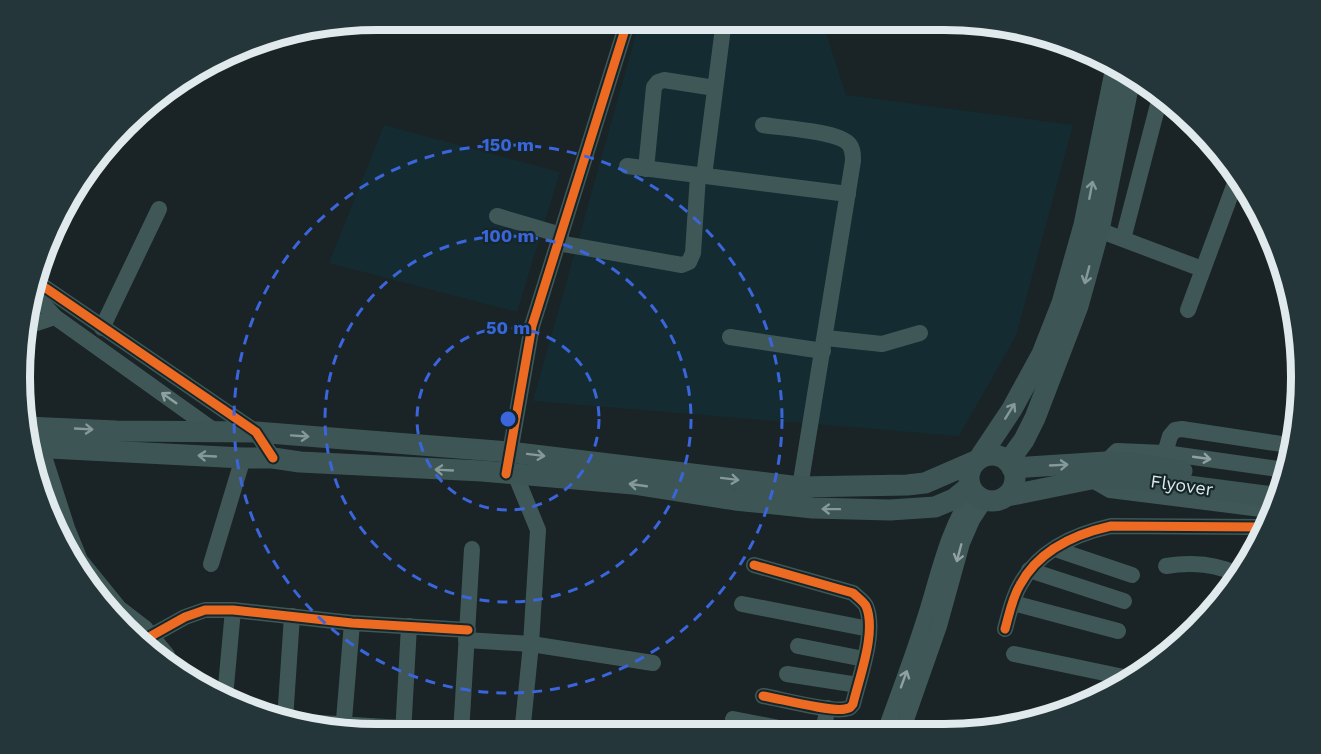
<svg xmlns="http://www.w3.org/2000/svg" width="1321" height="754" font-family="'Work Sans',sans-serif">
<style>
.built{fill:#142c31}
.lines{fill:none;stroke-linecap:round;stroke-linejoin:round}
.minor{stroke:#3f5857;stroke-width:16}
.major{stroke:#3d5655;stroke-width:21}
.cycleway-casing{stroke:#15262a;stroke-width:13}
.cycleway{stroke:#ed6a23;stroke-width:9}
.oneway{stroke:#869999}
.oneway2{stroke:#90a1a2}
.ring{fill:none;stroke:#3a65db;stroke-width:3;stroke-dasharray:10 8}
.labels{text-anchor:middle;dominant-baseline:central;stroke-width:4.5;stroke-linejoin:round;paint-order:stroke}
.street-label{font-size:18px;fill:#e0eaed;stroke:#15262a}
.rim{fill:none;stroke:#e0eaed;stroke-width:8}
.centre{fill:#3a65db;stroke:#15262a;stroke-width:3}
.ring-label{font-size:18px;text-anchor:middle;font-weight:bold;fill:#3a65db;stroke:#15262a;stroke-width:4.5;stroke-linejoin:round;paint-order:stroke}
</style>
<rect width="100%" height="100%" fill="#1a2325"/>
<g class="built">
<polygon points="640,20 822,20 846,95 1073,125 1016,336 959,436 533,401"/>
<polygon points="384,125 560,172 517,312 329,263"/>
</g>
<g class="lines">
<g class="minor">
<path d="M763,125C782,128 836,131 848,143C853,148 853,154 853,161L800,487"/>
<polyline points="627,166 848,194"/>
<polyline points="646,169 654,87 658,82 664,80 715,88"/>
<polyline points="704,176 724,20"/>
<polyline points="497,216 561,235"/>
<polyline points="1088,226 1202,269"/>
<polyline points="1123,239 1160,97"/>
<polyline points="558,243 682,265 689,262 693,253 698,175"/>
<polyline points="34,280 256,432 273,458"/>
<polyline points="31,291 55,317 216,432"/>
<polyline points="1188,310 1238,175"/>
<polyline points="28,326 55,317"/>
<polyline points="102,328 159,209"/>
<polyline points="730,337 823,351"/>
<polyline points="826,338 882,344 920,333"/>
<polyline points="41,447 67,528 80,560 119,608 145,628 167,655 172,668"/>
<polyline points="1165,453 1170,436 1175,430 1182,429 1295,446"/>
<polyline points="1106,462 1117,451 1165,453 1285,470"/>
<polyline points="508,464 532,326 628,20"/>
<polyline points="515,474 538,530 531,644 522,734"/>
<polyline points="1091,479 1110,490 1269,510"/>
<polyline points="1055,549 1132,575"/>
<polyline points="211,564 243,458"/>
<path d="M754,565L853,593C857,597 863,601 866,606C877,632 859,678 853,704C850,708 850,708 845,709C829,712 781,699 763,696"/>
<path d="M1166,566C1189,562 1220,563 1240,577"/>
<polyline points="1029,570 1124,601"/>
<polyline points="1013,603 1118,631"/>
<polyline points="742,604 869,629"/>
<path d="M1005,629C1009,615 1012,598 1020,585C1038,551 1075,534 1111,526L1261,527"/>
<polyline points="151,636 185,617 205,610 233,610 352,623 468,630"/>
<polyline points="466,640 531,644 653,663"/>
<polyline points="798,646 864,659"/>
<polyline points="1014,654 1133,679"/>
<polyline points="787,674 858,685"/>
<polyline points="225,697 233,610"/>
<polyline points="733,719 809,734"/>
<polyline points="285,720 292,616"/>
<polyline points="288,721 403,728"/>
<polyline points="343,732 352,623"/>
<polyline points="403,734 409,626"/>
<polyline points="461,734 472,549"/>
<polyline points="822,734 828,708"/>
<path d="M884,734C898,696 912,659 924,621C939,575 946,533 973,492"/>
<polyline points="901,734 939,626 962,543 972,520 985,500"/>
</g>
<g class="major">
<polyline points="26,427 116,431 256,432 509,452 800,487 907,485 925,483 978,460 1012,409 1042,354 1062,303 1084,225 1116,67"/>
<polyline points="30,447 243,458 273,458 300,462 482,471 633,484 735,500 813,508 890,510 935,507 954,499 970,486"/>
<circle cx="992" cy="478" r="23"/>
<polyline points="1008,462 1024,440 1035,418 1078,306 1099,230 1131,74"/>
<polyline points="1012,468 1106,462 1134,463 1182,471"/>
<polyline points="1007,496 1091,479 1127,478 1274,497"/>
</g>
<defs>
<g id="cycleway">
<polyline points="34,280 256,432 273,458"/>
<polyline points="506,474 532,326 628,20"/>
<path d="M754,565L853,593C857,597 863,601 866,606C877,632 859,678 853,704C850,708 850,708 845,709C829,712 781,699 763,696"/>
<path d="M1005,629C1009,615 1012,598 1020,585C1038,551 1075,534 1111,526L1261,527"/>
<polyline points="151,636 185,617 205,610 233,610 352,623 468,630"/>
</g>
</defs>
<use href="#cycleway" class="cycleway-casing"/>
<use href="#cycleway" class="cycleway"/>
</g>
<defs><path id="oneway-shaft" d="M-6 0H5M1.5-3L5.5 0L1.5 3" fill="none" stroke-width="1.6" stroke-linecap="round" stroke-linejoin="round" transform="scale(1.5)"/></defs>
<g class="oneway">
<use href="#oneway-shaft" transform="translate(1091 190) rotate(-79)"/>
<use href="#oneway-shaft" transform="translate(1087 275) rotate(105)"/>
<use href="#oneway-shaft" transform="translate(1010 411) rotate(-58)"/>
<use href="#oneway-shaft" transform="translate(84 429) rotate(3)"/>
<use href="#oneway-shaft" transform="translate(300 436) rotate(4)"/>
<use href="#oneway-shaft" transform="translate(536 455) rotate(7)"/>
<use href="#oneway-shaft" transform="translate(207 456) rotate(-177)"/>
<use href="#oneway-shaft" transform="translate(1059 465) rotate(-3)"/>
<use href="#oneway-shaft" transform="translate(444 470) rotate(-177)"/>
<use href="#oneway-shaft" transform="translate(730 479) rotate(7)"/>
<use href="#oneway-shaft" transform="translate(638 485) rotate(-172)"/>
<use href="#oneway-shaft" transform="translate(831 509) rotate(-179)"/>
</g>
<g class="oneway2">
<use href="#oneway-shaft" transform="translate(169 398) rotate(-145)"/>
<use href="#oneway-shaft" transform="translate(1202 458) rotate(8)"/>
<use href="#oneway-shaft" transform="translate(959 553) rotate(105)"/>
<use href="#oneway-shaft" transform="translate(904 679) rotate(-70)"/>
</g>
<g class="ring">
<circle cx="508" cy="419" r="91"/>
<circle cx="508" cy="419" r="183"/>
<circle cx="508" cy="419" r="274"/>
</g>
<g class="labels">
<g class="street-label">
<text transform="translate(1182 485) rotate(8)">Flyover</text>
</g>
</g>
<path d="M0 0H1321V754H0ZM377 30H944A347 347 0 0 1 1291 377V377A347 347 0 0 1 944 724H377A347 347 0 0 1 30 377V377A347 347 0 0 1 377 30Z" fill="#25363a" fill-rule="evenodd"/>
<path class="rim" d="M377 30H944A347 347 0 0 1 1291 377V377A347 347 0 0 1 944 724H377A347 347 0 0 1 30 377V377A347 347 0 0 1 377 30Z"/>
<circle cx="508" cy="419" r="9" class="centre"/>
<g class="ring-label">
<text x="508" y="151">150 m</text>
<text x="508" y="242">100 m</text>
<text x="508" y="334">50 m</text>
</g>
</svg>
